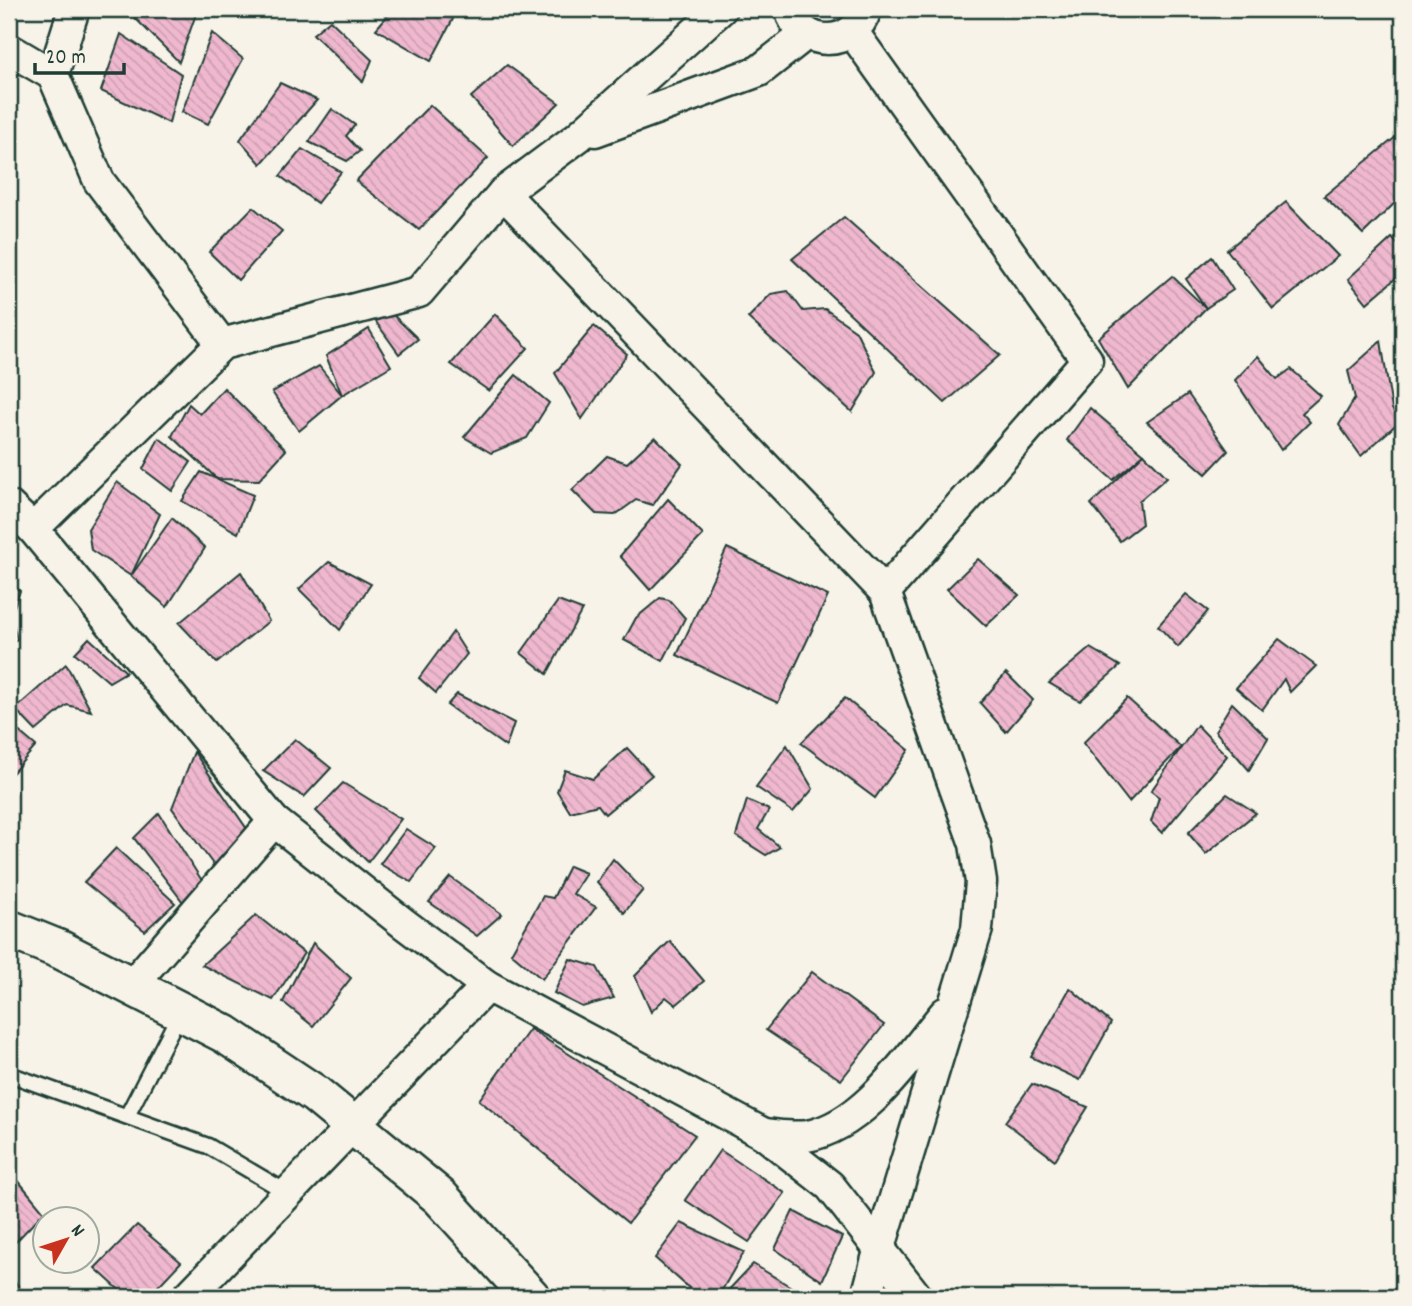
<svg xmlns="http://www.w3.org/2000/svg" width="1412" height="1306" font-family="Dekko,sans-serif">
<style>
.building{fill:url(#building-back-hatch);stroke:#1f3d34;stroke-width:2}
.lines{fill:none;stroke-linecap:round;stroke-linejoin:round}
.service-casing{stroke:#1f3d34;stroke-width:19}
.minor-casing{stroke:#1f3d34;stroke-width:35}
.tertiary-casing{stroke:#1f3d34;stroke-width:42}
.service{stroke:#f7f3e8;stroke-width:14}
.minor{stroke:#f7f3e8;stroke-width:30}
.tertiary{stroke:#f7f3e8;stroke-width:37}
</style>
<defs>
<pattern id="building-back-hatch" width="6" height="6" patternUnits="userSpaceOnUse" patternTransform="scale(1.75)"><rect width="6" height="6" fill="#f0b8ce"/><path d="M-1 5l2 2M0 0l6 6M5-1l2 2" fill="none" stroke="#cd9fb2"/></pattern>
</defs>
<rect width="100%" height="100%" fill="#f7f3e8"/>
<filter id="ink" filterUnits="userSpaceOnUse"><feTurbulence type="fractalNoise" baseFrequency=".0143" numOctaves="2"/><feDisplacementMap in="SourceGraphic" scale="14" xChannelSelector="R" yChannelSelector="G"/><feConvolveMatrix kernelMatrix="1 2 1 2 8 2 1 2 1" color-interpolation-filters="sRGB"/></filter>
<g filter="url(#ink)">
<g class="building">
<polygon points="138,9 186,9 196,14 179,62 134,17"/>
<polygon points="393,9 442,9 453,19 431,61 376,29"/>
<polygon points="330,20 372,60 363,82 313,34"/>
<polygon points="212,33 243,59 208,124 182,112"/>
<polygon points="121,34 181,74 169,123 101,91"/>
<polygon points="507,65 559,103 513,146 471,97"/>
<polygon points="280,83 317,100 261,164 240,140"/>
<polygon points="430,105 488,158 419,230 356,181"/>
<polygon points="332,109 355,125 346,136 360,151 347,161 309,142"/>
<polygon points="1403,131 1403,195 1363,234 1324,196"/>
<polygon points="302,149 341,172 317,203 280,176"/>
<polygon points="1286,202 1338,256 1273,309 1227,250"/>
<polygon points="253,207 282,231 238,280 209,252"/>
<polygon points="844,217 1000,355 945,403 792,259"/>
<polygon points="1392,238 1403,250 1403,272 1367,303 1348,279"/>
<polygon points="1212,257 1233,290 1206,308 1186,279"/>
<polygon points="1172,276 1206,308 1128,389 1098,338"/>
<polygon points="788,291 803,311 825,309 856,331 876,372 852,412 748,318 771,294"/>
<polygon points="389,311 418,339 399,354 376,322"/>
<polygon points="495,314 528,348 489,391 451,364"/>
<polygon points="594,326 627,354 582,419 555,373"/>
<polygon points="369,329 391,366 342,395 326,356"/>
<polygon points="1381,341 1392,409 1400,421 1361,456 1339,425 1355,398 1348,371"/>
<polygon points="1258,356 1277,379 1291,369 1321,396 1302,413 1310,422 1281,450 1235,380"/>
<polygon points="319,366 342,395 299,431 272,392"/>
<polygon points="516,375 549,403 527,438 491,453 464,437"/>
<polygon points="224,388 286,450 259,480 217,479 172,436 189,404 200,414"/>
<polygon points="1188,394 1228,451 1206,474 1147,422"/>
<polygon points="1090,408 1144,454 1113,480 1067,440"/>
<polygon points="655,437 682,464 653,505 636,500 615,515 596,514 572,490 607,456 627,463"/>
<polygon points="159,438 191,462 172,491 143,469"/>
<polygon points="1144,454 1167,477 1139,501 1142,524 1120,541 1091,504"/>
<polygon points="201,472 253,495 238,533 182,501"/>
<polygon points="117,482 160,514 131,576 91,550 88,529"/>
<polygon points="668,499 703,535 650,590 620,556"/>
<polygon points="172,518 205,548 167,607 131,576"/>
<polygon points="727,548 828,596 778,703 677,655"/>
<polygon points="978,559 1019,595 986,626 947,589"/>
<polygon points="329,562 371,584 340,630 299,589"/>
<polygon points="241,572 269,621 217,663 179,623"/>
<polygon points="9,584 20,591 11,615 17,639 9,647"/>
<polygon points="1186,594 1208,611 1178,647 1158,626"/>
<polygon points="660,598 669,600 685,618 663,661 624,640 636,618"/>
<polygon points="558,601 582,610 547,674 521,653"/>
<polygon points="453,632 467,654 436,693 419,678"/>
<polygon points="89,638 126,672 109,682 75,653"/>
<polygon points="1279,639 1316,666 1290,692 1284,679 1262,710 1236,688"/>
<polygon points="1090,648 1120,666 1080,701 1049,683"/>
<polygon points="66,664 91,711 67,705 36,731 15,709"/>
<polygon points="1006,673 1033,700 1006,732 980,703"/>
<polygon points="457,694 514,723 506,747 447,705"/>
<polygon points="845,698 909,750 875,798 801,743"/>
<polygon points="1127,698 1181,747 1129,802 1083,743"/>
<polygon points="1232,703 1268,738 1249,770 1215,731"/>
<polygon points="9,723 36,746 9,777"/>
<polygon points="1197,725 1227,756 1162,833 1151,822 1159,797 1151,791"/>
<polygon points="295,739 331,768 304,797 263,771"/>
<polygon points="787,745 813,789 793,812 756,787"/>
<polygon points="627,748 652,775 605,814 598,805 570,812 557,791 565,770 593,779"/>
<polygon points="194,752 249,832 215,867 172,808"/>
<polygon points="343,783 401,819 368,862 316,811"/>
<polygon points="1227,794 1256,813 1206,854 1188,833"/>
<polygon points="747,800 769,810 758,829 780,847 766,855 736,836"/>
<polygon points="159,813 206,887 186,906 134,838"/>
<polygon points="406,829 436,848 411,882 380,864"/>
<polygon points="116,848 175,903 145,931 84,882"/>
<polygon points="613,859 643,890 624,913 597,882"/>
<polygon points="569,866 586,873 573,894 596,907 542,979 511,953 543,896 553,898"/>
<polygon points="450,877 502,914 477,936 429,902"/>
<polygon points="256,915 304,953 273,1000 202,965"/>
<polygon points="670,941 704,981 676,1005 666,997 651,1012 635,976"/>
<polygon points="313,943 351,978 313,1026 283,1002"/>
<polygon points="570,959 597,967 614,998 582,1007 554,993"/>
<polygon points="812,972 884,1025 841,1080 766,1030"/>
<polygon points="1070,988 1111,1023 1080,1080 1031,1057"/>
<polygon points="530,1029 695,1135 628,1223 479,1100"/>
<polygon points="1032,1084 1088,1107 1055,1160 1005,1122"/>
<polygon points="720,1150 785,1193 749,1242 685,1200"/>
<polygon points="12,1173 44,1212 9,1249 9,1176"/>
<polygon points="793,1211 842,1237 822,1281 775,1249"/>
<polygon points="681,1223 744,1252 718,1297 699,1297 655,1258"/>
<polygon points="137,1225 181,1262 148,1297 127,1297 95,1268"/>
<polygon points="753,1264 806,1296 722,1297"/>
<polygon points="9,1274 27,1297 9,1297"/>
</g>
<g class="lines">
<defs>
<g id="service">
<polyline points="9,1074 208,1146 288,1193"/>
<polyline points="127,1116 180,1013"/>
</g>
<g id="minor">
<polyline points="74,9 53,75 99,181 222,344"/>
<path d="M790,9C800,49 855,49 866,9"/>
<polyline points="852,31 1087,360 885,592"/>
<polyline points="9,49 53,75"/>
<polyline points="595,131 759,71 806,34"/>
<polyline points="503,193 885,592 975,844 981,882 977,929 880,1247 867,1297"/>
<polyline points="9,506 33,529 274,821 403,923 487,986 764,1134 830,1186 917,1297"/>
<polyline points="33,529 222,344 419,292 503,193 578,137 721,9"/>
<polyline points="131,986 274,821"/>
<path d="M764,1134C777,1135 794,1138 807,1136C865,1126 910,1055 945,1013"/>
<polyline points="188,1297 487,986"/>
</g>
<polyline id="tertiary" points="9,929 61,950 225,1034 315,1094 440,1197 531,1297"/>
</defs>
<use href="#service" class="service-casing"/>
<use href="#minor" class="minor-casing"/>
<use href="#tertiary" class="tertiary-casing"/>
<use href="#service" class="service"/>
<use href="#minor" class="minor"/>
<use href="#tertiary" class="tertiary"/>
</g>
</g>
<rect width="1412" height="1306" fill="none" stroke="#f7f3e8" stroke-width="35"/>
<rect x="18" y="18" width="1377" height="1271" fill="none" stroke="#1f3d34" stroke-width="2.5" filter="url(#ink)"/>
<g transform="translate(66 1240) rotate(51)"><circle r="33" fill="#f7f3e8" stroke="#a1aaa0" stroke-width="2"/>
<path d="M0-5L12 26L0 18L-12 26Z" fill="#c8321e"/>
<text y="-10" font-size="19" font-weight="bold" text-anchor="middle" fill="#1f3d34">N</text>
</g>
<path d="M35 63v10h89v-10" fill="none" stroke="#1f3d34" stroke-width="3.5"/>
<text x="46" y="63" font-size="21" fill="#1f3d34" stroke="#f7f3e8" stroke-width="5" paint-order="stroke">20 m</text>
</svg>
